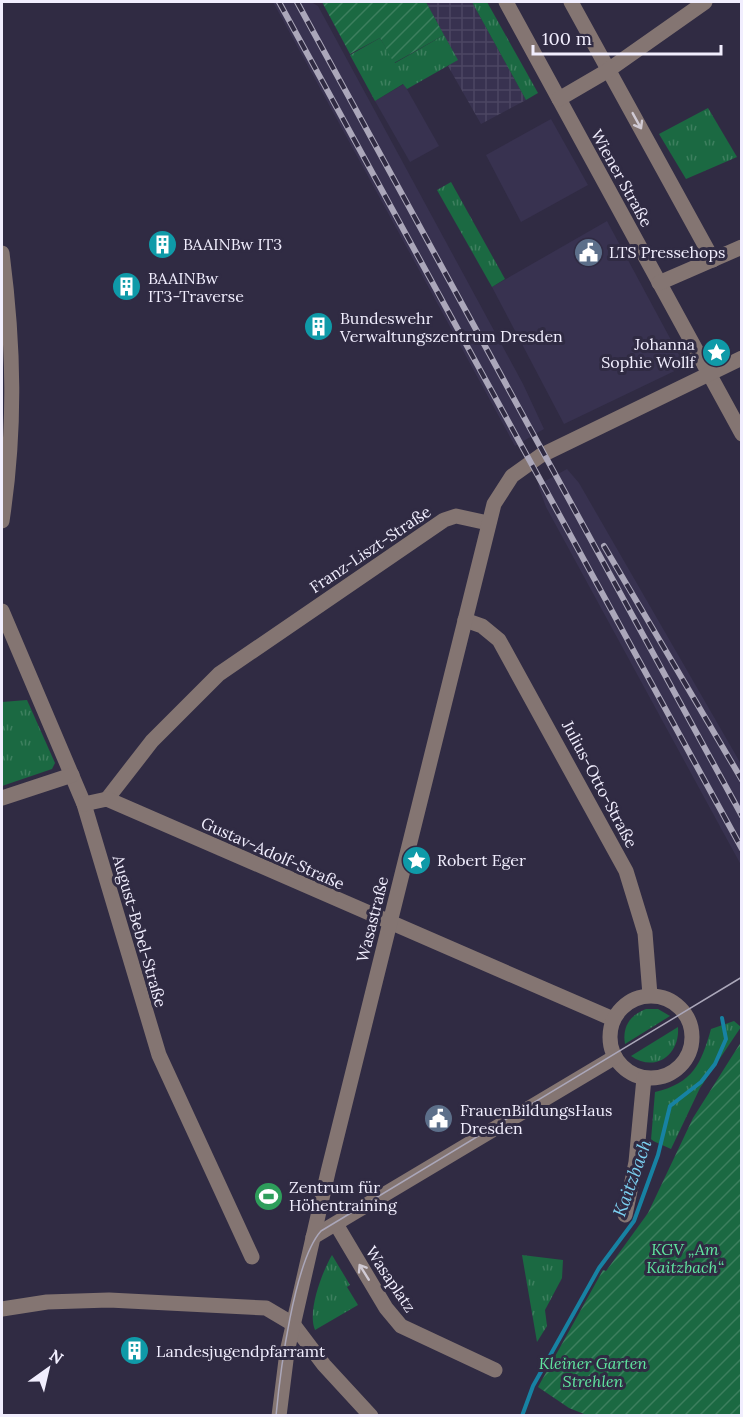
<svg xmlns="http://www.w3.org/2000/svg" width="743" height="1417" font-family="Lora,serif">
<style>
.built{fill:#383250}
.industrial{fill:url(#industrial-grid)}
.grass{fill:url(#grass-tufts)}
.garden{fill:url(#garden-furrows)}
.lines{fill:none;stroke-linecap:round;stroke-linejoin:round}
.stream{stroke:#1782a3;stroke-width:4}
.minor{stroke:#847572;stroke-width:15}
.tram{stroke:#aba7ba;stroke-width:1.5}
.rail-casing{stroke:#aba7ba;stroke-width:6}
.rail{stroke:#302b43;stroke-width:4;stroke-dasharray:11;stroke-linecap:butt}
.oneway{stroke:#d0cad4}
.labels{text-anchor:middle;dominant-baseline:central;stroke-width:6;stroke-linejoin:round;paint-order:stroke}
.street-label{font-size:16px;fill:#f1eefe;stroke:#302b43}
.poi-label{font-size:16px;fill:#f1eefe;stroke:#302b43;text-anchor:start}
.park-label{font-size:16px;font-style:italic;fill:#60e7a0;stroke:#302b43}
.water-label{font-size:18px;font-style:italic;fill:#7cd1f2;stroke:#302b43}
</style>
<defs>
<pattern id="industrial-grid" width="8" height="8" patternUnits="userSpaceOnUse" patternTransform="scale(1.5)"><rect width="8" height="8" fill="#383250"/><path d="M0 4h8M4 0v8" fill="none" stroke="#4c4662"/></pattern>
<pattern id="grass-tufts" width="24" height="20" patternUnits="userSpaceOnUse" patternTransform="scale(1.5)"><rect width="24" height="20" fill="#1b6942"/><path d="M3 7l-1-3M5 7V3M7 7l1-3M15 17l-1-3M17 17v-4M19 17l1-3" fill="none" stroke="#3d7f5e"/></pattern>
<pattern id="garden-furrows" width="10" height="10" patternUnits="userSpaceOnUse" patternTransform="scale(1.5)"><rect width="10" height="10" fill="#1b6942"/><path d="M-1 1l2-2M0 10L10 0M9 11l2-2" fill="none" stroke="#3d7f5e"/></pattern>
</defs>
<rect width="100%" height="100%" fill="#302b43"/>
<g class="built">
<polygon points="273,2 311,2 318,6 523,384 544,429 515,446"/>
<polygon points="404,84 439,146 410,162 375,101"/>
<polygon points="551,119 588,185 521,222 486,155"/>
<polygon points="607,221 685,366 564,424 492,287"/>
<polygon points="567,469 579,483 741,764 741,865 546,507 538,485"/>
</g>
<polygon class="industrial" points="426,2 472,2 526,100 481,124 448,66 457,60"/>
<g class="grass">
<polygon points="472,2 487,2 538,93 526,100"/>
<polygon points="444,35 458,60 407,89 403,84 375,101 350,55 380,38 395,63"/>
<polygon points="708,108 737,157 686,179 659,134"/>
<polygon points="451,182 505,279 492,287 437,190"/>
<polygon points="27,700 55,763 52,769 2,786 2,702"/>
<path d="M646,1009H658L670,1016L625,1044C622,1027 630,1015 646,1009Z"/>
<path d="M734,1021L741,1027L700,1088L671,1149L651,1140L655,1092C693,1083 701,1064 711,1029Z"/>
<path d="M678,1027C680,1055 655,1073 631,1056Z"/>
<path d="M332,1255L350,1285L347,1287L358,1305L315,1330C307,1312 322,1272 332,1255Z"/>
<polygon points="522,1255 563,1260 562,1278 545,1310 547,1326 537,1342"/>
</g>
<g class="garden">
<polygon points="322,2 426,2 444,35 394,63 380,38 350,54"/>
<polygon points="741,1042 741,1415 589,1416 569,1408 538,1387 603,1270 606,1271 648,1213 693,1118"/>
</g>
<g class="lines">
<polyline class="stream" points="522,1416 533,1386 599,1268 634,1221 658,1155 670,1106 701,1082 715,1064 726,1039 722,1018"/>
<g class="minor">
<polyline points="506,2 742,434"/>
<polyline points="571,2 713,260"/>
<polyline points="559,99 607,71 705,2"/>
<path d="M2,253C14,345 16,429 2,521"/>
<polyline points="659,283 742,247"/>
<polyline points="2,611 84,804 159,1055 252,1257"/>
<polyline points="465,620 482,626 499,640 626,871 645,933 650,995"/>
<polyline points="2,798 72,775"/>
<polyline points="107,799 152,741 219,674 444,520 456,516 488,523"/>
<polyline points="84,804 107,799 613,1019"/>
<circle cx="651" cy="1037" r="41"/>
<polyline points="625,1215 636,1162 644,1078"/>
<polyline points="336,1224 386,1308 401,1326 495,1370"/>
<polyline points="313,1237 615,1057"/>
<polyline points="2,1309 47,1302 109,1300 266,1308 293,1324 324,1365 371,1416"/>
<polyline points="279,1416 287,1352 328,1172 494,504 512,476 540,456 742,358"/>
</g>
<path class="tram" d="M276,1416C280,1373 294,1261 321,1231L742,977"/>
<defs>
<g id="rail">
<polyline points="279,2 742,849"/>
<polyline points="297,2 742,816"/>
<polyline points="604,546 742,780"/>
</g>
</defs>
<use href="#rail" class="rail-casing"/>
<use href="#rail" class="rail"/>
</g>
<defs><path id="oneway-shaft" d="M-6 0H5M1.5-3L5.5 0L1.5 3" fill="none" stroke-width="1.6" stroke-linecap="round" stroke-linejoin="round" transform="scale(1.5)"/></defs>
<g class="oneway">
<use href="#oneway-shaft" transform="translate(637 121) rotate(61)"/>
<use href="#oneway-shaft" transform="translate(364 1272) rotate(-122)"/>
</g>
<defs>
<symbol id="building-disc" viewBox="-11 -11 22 22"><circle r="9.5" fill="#0f9aa8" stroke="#302b43"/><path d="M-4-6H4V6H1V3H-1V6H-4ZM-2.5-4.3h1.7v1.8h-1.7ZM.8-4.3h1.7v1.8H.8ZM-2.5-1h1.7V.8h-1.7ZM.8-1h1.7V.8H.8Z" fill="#fff"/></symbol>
<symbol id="civic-disc" viewBox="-11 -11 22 22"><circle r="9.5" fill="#5c6f8a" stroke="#302b43"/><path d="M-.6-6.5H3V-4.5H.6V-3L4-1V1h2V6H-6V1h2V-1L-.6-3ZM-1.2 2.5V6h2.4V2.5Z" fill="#fff"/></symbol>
<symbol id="sight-disc" viewBox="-11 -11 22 22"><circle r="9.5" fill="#0f9aa8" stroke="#302b43"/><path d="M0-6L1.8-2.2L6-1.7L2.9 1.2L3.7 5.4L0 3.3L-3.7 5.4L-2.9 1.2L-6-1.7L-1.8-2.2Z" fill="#fff"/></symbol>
<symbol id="stadium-disc" viewBox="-11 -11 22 22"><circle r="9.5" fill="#2e9e5b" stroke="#302b43"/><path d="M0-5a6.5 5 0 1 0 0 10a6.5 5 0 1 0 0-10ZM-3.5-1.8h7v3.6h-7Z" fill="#fff"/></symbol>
</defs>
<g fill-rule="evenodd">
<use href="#building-disc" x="146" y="228" width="33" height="33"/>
<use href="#civic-disc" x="572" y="236" width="33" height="33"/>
<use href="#building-disc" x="110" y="270" width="33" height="33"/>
<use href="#building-disc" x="302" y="310" width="33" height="33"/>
<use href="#sight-disc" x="700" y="336" width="33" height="33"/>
<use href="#sight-disc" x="400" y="844" width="33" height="33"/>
<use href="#civic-disc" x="422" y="1102" width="33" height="33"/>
<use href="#stadium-disc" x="252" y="1180" width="33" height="33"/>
<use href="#building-disc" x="118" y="1334" width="33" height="33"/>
</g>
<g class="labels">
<g class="street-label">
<text transform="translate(622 178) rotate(61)">Wiener Straße</text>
<text transform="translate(370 549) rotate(-34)">Franz-Liszt-Straße</text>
<text transform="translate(600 784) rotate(62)">Julius-Otto-Straße</text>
<text transform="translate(273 853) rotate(24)">Gustav-Adolf-Straße</text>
<text transform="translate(372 919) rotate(-76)">Wasastraße</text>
<text transform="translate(140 931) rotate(74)">August-Bebel-Straße</text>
<text transform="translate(391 1279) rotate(56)">Wasaplatz</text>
</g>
<g class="poi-label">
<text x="183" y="244">BAAINBw IT3</text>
<text x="609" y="252">LTS Pressehops</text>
<text x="148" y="278">BAAINBw<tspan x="148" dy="18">IT3-Traverse</tspan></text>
<text x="340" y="318">Bundeswehr<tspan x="340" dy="18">Verwaltungszentrum Dresden</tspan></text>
<text x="695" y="344" text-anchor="end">Johanna<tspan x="695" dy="18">Sophie Wollf</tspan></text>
<text x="437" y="860">Robert Eger</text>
<text x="460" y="1110">FrauenBildungsHaus<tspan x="460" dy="18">Dresden</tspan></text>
<text x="289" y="1187">Zentrum für<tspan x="289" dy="18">Höhentraining</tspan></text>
<text x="156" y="1351">Landesjugendpfarramt</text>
</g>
<g class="park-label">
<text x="685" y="1249">KGV „Am<tspan x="685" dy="18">Kaitzbach“</tspan></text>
<text x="593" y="1363">Kleiner Garten<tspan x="593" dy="18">Strehlen</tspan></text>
</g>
<g class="water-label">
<text transform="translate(632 1178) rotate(-70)">Kaitzbach</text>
</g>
</g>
<rect width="743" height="1417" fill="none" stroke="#f1eefe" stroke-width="6"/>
<g transform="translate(48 1369) rotate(34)" stroke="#302b43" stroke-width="4.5" paint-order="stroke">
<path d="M0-4.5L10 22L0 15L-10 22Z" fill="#f1eefe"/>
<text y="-9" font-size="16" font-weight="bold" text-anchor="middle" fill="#f1eefe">N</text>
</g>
<path d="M533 45v9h188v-9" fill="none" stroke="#f1eefe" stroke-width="3"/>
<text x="542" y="45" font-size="18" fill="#f1eefe" stroke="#302b43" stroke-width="4.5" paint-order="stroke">100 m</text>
</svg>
